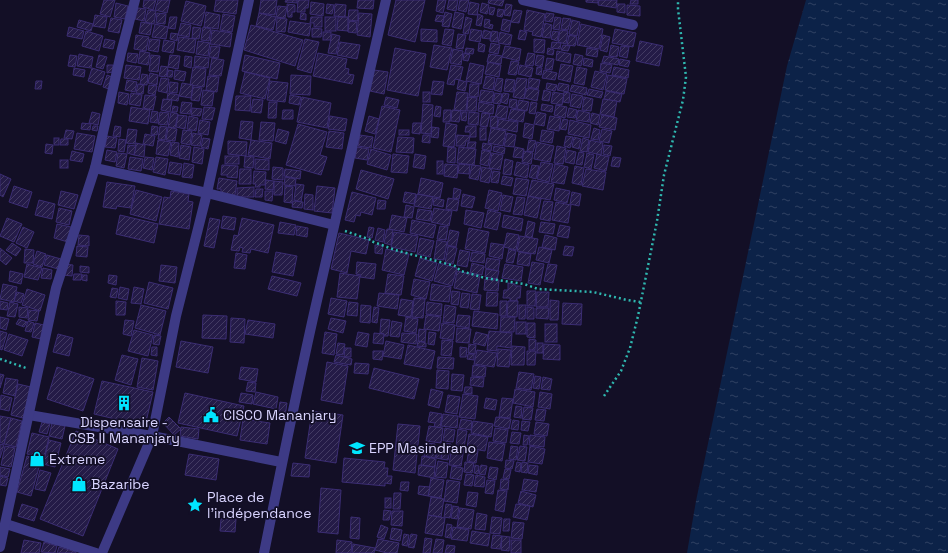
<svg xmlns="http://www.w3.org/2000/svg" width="948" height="553" font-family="'Space Grotesk',sans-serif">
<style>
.water{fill:url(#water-ripples)}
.building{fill:url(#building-hatch);stroke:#3b2d73}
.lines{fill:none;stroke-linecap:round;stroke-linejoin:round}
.path{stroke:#2fb8b0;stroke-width:2.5;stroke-dasharray:2 3;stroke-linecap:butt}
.minor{stroke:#3d3a85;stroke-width:10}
.labels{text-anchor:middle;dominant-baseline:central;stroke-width:3.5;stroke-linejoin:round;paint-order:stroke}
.poi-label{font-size:14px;fill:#d9d4ff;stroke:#130f26;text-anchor:start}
</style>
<defs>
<pattern id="water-ripples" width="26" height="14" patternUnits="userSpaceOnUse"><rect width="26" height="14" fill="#0c2248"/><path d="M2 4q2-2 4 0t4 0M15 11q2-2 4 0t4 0" fill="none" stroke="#2f4163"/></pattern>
<pattern id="building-hatch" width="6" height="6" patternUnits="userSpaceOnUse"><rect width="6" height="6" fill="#241b47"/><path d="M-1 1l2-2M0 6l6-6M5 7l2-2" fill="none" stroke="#433b63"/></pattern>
</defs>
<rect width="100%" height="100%" fill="#130f26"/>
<polygon class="water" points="806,0 948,0 948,553 687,553 696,501 787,66"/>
<g class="building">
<polygon points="104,0 115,0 110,17 100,14"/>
<polygon points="144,0 156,0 153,10 143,7"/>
<polygon points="158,0 170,0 167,13 155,10"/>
<polygon points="216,0 238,0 236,14 214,11"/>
<polygon points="261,0 277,0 275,15 259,13"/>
<polygon points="286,0 297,0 297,3 285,2"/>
<polygon points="298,0 309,0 308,8 305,8 305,12 297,12"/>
<polygon points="358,0 374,0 373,9 357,8"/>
<polygon points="396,0 425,0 415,42 388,35"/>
<polygon points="438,0 446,0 443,13 436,11"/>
<polygon points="449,0 458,0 456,11 447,9"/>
<polygon points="460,0 469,0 466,12 458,10"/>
<polygon points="489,0 504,0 502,6 488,3"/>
<polygon points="586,0 598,0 598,3 586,2"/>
<polygon points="599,0 617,0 616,8 598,5"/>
<polygon points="631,0 638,0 638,4 630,4"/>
<polygon points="186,1 206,6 201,26 181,21"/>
<polygon points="311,2 324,4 323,16 310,14"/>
<polygon points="470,2 479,4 477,15 468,14"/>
<polygon points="116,3 128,6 125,19 114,17"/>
<polygon points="482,3 489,5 487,14 480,12"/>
<polygon points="287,4 295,5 295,12 292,12 292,17 288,17"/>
<polygon points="327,4 334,5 332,14 326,13"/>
<polygon points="335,4 346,5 345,17 334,16"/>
<polygon points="506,4 512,5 510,16 504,15"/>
<polygon points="617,4 625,4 625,13 617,12"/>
<polygon points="627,5 640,6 640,16 627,15"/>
<polygon points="278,6 287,7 285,18 276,17"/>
<polygon points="490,7 495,8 493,15 489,14"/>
<polygon points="138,8 146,9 144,21 135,19"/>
<polygon points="498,9 504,10 502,17 497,16"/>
<polygon points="148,10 156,11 154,24 145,22"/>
<polygon points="349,10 358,10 358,21 348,20"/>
<polygon points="514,10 522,11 519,23 511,22"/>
<polygon points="527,10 545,14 541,37 532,35 533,32 524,30"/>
<polygon points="206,12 220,15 218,29 204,27"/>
<polygon points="445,12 452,14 449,27 442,26"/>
<polygon points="455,12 464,14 461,29 452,27"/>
<polygon points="157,13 166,14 165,24 156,23"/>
<polygon points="259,13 276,17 273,30 256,26"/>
<polygon points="301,13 306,14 306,20 300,19"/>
<polygon points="359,13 372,14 370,37 357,35"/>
<polygon points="546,13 554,14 552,22 545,21"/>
<polygon points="223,14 235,16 232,32 220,30"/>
<polygon points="478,14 483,16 481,26 476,25"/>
<polygon points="95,15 107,17 105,28 93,26"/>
<polygon points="437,15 444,16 443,22 435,21"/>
<polygon points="170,17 177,17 175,29 168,28"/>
<polygon points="311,17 322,17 322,27 314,27 314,23 310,23"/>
<rect x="325" y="17" width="11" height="14"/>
<polygon points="338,17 348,17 348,31 337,30"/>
<polygon points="466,17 472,19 468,34 463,33"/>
<polygon points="555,17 561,18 559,30 553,29"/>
<polygon points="111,18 122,20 119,33 108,31"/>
<polygon points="277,18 287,19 285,32 276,31"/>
<polygon points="563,18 571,19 568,30 561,29"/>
<polygon points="485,19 490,20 489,24 493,25 492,29 484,27"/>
<polygon points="503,19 511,21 509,32 501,30"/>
<polygon points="79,20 93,24 91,31 77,27"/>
<polygon points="572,20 580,22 577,36 569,34"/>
<polygon points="290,21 311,24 309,36 288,32"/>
<polygon points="349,21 357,22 356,33 348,32"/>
<polygon points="141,22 152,24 150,35 139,33"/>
<polygon points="181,23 191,25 189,37 178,35"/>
<polygon points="545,23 552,25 550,38 542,37"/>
<polygon points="155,24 168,27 166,39 152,37"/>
<polygon points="581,24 603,29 599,49 577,45"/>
<polygon points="251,25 303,40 295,66 244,50"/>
<polygon points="69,27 84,31 82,39 67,36"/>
<polygon points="193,27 201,28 199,39 192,38"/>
<polygon points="203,27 211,29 209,41 201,40"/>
<polygon points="312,28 322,29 321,37 312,37"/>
<polygon points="421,29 437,30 437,42 421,41"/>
<polygon points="445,29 454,30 451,46 442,44"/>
<polygon points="471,29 482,31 480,42 469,40"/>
<polygon points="615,29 636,33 633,47 612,43"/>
<polygon points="212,30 232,33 230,47 210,44"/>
<polygon points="484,30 491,32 490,39 482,38"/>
<polygon points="520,30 527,32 525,40 518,39"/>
<polygon points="560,30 568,31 566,44 558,42"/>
<polygon points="86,31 103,36 99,51 82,46"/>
<polygon points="492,31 498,32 497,42 490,41"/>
<polygon points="553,31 559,32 557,41 551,39"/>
<rect x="323" y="32" width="8" height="8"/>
<polygon points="500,32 512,35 510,45 498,43"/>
<polygon points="171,33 178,34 177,41 170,39"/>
<polygon points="332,34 340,36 336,54 328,53"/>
<polygon points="458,34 466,35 463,49 456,48"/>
<polygon points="136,35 149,37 146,51 134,49"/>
<polygon points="569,35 577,37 575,46 567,45"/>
<polygon points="603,35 610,37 607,52 600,50"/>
<polygon points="179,37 196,39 194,53 177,50"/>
<polygon points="105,39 115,41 113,49 103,47"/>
<polygon points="150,39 160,40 158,52 148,50"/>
<polygon points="305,39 319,42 311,73 297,69"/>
<polygon points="534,39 545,40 544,53 534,52"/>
<polygon points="164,40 175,42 173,53 162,51"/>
<polygon points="198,41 210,43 208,56 196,54"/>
<polygon points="640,41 663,46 659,66 636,61"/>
<polygon points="340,42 360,45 357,59 337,55"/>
<polygon points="552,42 561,43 560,49 551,48"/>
<polygon points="479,43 485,45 484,52 478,51"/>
<polygon points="491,43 500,45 498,54 489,52"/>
<polygon points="434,45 452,48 447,70 430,67"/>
<polygon points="563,45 570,46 568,51 561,50"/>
<polygon points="611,45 619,47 617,57 609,56"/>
<polygon points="211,46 220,47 218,58 209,57"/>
<polygon points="505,46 521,49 519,61 502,57"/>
<polygon points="621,46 629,47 627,58 619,56"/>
<polygon points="395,48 426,54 418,96 387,90"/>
<polygon points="466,48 474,49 473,54 465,53"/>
<polygon points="548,48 554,50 553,55 547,54"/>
<polygon points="587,48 598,50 597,57 586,55"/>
<polygon points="453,49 463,51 461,65 450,63"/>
<polygon points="140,51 150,53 148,65 138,63"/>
<polygon points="557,51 571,54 570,63 556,60"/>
<polygon points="128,53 138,54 136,63 127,61"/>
<polygon points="318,53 347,59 345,68 349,69 348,74 354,75 352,84 313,76"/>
<polygon points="464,53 470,55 468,61 463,60"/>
<polygon points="528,53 535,54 533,66 525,65"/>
<polygon points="79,54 93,57 91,68 77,66"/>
<polygon points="489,54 502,56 501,64 487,62"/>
<polygon points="575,54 583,56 581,66 573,64"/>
<polygon points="70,55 77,56 75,67 68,66"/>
<polygon points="99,55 107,57 103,69 96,67"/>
<polygon points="151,55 160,56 158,72 149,71"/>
<polygon points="170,55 180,56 178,69 168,67"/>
<polygon points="245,55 280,63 277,79 242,71"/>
<polygon points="537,55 544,56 542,67 535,65"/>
<polygon points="185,56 192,57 191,68 184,66"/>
<polygon points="195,56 209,58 208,68 194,66"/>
<polygon points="604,56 619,59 618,65 602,62"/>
<polygon points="212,58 224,60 221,76 209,75"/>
<polygon points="547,58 554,59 552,70 545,69"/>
<polygon points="584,58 593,60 592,67 583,65"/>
<polygon points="620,59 630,61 628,67 619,65"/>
<polygon points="511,61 519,62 516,75 508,74"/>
<polygon points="488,62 501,65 499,77 485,74"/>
<polygon points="470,63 484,66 481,84 466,81"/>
<polygon points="601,63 612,65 610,73 600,71"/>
<polygon points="561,64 573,66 570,82 558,79"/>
<polygon points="107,65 113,65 113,72 107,73"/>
<polygon points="126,65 141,67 139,80 124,78"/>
<polygon points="451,65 463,67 460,80 455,79 454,85 447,84"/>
<polygon points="520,65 533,68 531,77 518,74"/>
<polygon points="161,66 168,67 166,77 159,76"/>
<polygon points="193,67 206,69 204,87 190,85"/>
<polygon points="537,67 542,68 541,75 536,74"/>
<polygon points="577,67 587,69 584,85 574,83"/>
<polygon points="614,67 629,70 628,78 612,75"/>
<polygon points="74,68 85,70 84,77 73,75"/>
<polygon points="92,68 105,72 101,85 88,81"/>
<polygon points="168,70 173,71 172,77 167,77"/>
<polygon points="175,70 186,72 184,81 174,79"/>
<polygon points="374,70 388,72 384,94 370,91"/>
<polygon points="544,70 557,73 555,80 542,78"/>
<polygon points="595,71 607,74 603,90 591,87"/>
<polygon points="245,72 270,78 265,99 240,93"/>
<polygon points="150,73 158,75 157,85 148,83"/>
<polygon points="142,74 148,75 147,85 140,84"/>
<polygon points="107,75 112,77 109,89 103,87"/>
<polygon points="291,75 311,76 310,95 290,94"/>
<polygon points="608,75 627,79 624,94 605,90"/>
<polygon points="208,76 219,77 217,92 206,90"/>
<polygon points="486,76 495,78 493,90 483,88"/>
<polygon points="161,78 169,79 167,93 158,91"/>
<polygon points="497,78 503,79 501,92 494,90"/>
<polygon points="517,78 527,79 524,99 513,97"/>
<polygon points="529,78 540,80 538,89 528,87"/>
<polygon points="506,79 515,80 513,92 504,91"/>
<polygon points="127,80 137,82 135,92 125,90"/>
<polygon points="459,80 467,82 465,91 457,89"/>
<polygon points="36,81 42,81 41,89 35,89"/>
<polygon points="270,81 288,83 285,102 267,100"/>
<polygon points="433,81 444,82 442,95 431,94"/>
<polygon points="170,82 178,83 177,93 169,92"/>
<polygon points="182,83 193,85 191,98 179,96"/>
<polygon points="547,83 557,85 555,91 546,89"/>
<polygon points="559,83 569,85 568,92 557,90"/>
<polygon points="138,84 144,85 143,94 136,93"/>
<polygon points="470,84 479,84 478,97 469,96"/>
<polygon points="149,85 157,86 155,95 148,93"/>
<polygon points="572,85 587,88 586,95 570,91"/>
<polygon points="193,87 202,88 199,101 191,100"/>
<polygon points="527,88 539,90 537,101 524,98"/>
<polygon points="589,89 603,92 601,98 587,95"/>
<polygon points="203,90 214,92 212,106 201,105"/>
<polygon points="481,90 494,92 492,103 479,101"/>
<polygon points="544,90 551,92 549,101 542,100"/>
<polygon points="606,91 622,94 620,102 604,99"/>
<polygon points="119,92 129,94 127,105 118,103"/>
<rect x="423" y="92" width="7" height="10"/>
<polygon points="457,92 468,93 466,111 454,110"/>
<polygon points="553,92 564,94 562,105 551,103"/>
<polygon points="564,92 570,93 569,103 563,102"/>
<polygon points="131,93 142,95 140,106 129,104"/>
<polygon points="168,93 179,95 178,101 167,99"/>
<polygon points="495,93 502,94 500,104 493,103"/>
<polygon points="503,93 509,94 507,104 501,102"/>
<polygon points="572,94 583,96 580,108 570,106"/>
<polygon points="145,95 156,96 153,110 143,108"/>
<polygon points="290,95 301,97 299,105 289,103"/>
<polygon points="236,96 251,96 250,111 235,110"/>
<polygon points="302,97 331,103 327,128 297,122"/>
<polygon points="386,97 399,100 397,108 384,105"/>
<polygon points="468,97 477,98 476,111 467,111"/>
<polygon points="584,97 593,99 591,111 582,110"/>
<polygon points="163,99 172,100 170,112 161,110"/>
<polygon points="253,99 263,100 261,113 251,112"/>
<polygon points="510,99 517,100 516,109 509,107"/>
<polygon points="603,99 617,101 614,117 600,114"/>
<polygon points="519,100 529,102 527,111 517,109"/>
<polygon points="182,102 192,103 190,114 180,113"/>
<polygon points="269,102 277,102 276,118 268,118"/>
<polygon points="479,102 494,105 493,114 478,111"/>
<polygon points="531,102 537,103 535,114 529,113"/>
<polygon points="423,104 433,105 431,134 421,133"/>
<polygon points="542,104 553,106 552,112 541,110"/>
<polygon points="498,105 508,107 506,119 495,117"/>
<polygon points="556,105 567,107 565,118 554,115"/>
<polygon points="173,106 178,107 177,112 172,112"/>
<polygon points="382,106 400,110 391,152 373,148"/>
<polygon points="436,106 441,107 440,117 434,116"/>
<polygon points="131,107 150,110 148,124 129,121"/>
<polygon points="204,107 215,108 212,120 202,119"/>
<polygon points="192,108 202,109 200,116 191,115"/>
<polygon points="569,108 577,110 575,118 567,117"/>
<polygon points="511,109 525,111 523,122 508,119"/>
<polygon points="283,110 293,110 293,119 282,119"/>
<polygon points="444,110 451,110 450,122 443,122"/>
<polygon points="452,110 461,111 459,122 451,121"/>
<polygon points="578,110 590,113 589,122 576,120"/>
<polygon points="152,111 158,112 157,123 150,122"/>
<polygon points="92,112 100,114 98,125 89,123"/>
<polygon points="160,112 169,113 167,125 158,124"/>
<polygon points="171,112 178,114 175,128 168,127"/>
<polygon points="462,112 467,112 466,121 461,120"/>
<polygon points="469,112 479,113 478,125 468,124"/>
<polygon points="537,112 546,114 544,126 534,124"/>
<polygon points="482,113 490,114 487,127 480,126"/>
<polygon points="592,113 600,115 598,125 590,123"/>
<polygon points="178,115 187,116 185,129 176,127"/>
<polygon points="602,115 617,118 615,130 599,127"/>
<polygon points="189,116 198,118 196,131 187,129"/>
<polygon points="330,116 347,119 345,131 328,129"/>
<polygon points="369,116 379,119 375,134 365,131"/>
<polygon points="491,116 498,117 497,128 490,127"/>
<polygon points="550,116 561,118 559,131 547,129"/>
<polygon points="499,119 518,122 517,132 497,128"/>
<polygon points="563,119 568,120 566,130 560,129"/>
<polygon points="200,120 210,122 208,135 198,133"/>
<polygon points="570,120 591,125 589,138 568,134"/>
<polygon points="241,121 253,122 251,140 239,138"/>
<polygon points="261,122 275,123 273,141 259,140"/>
<polygon points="82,123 91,124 90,130 81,129"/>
<polygon points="413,123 421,123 420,134 412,133"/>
<polygon points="446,123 457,125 454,147 443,146"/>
<polygon points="525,123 534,125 532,139 523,137"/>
<polygon points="298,124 327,132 320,155 327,157 321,175 286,165"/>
<polygon points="93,126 98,126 97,131 92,130"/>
<polygon points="115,126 121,127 120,137 113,136"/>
<polygon points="152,126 158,127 157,135 151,134"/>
<polygon points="160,126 167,127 165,140 158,139"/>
<polygon points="466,126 476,126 476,137 470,137 470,132 465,132"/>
<polygon points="168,127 177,129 175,141 166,140"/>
<polygon points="432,127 439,128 438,138 431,137"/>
<rect x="480" y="128" width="6" height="12"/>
<polygon points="491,128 506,131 503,146 488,143"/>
<polygon points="594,128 600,130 598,140 591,139"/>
<polygon points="128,129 137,130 135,144 126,143"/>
<polygon points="278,129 289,132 286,144 275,141"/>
<polygon points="602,129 612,131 609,143 599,141"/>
<polygon points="66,130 74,131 72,139 64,138"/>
<polygon points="183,130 192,131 190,145 181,143"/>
<rect x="399" y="130" width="10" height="5"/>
<polygon points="542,130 554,132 552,143 540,141"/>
<polygon points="329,131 344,133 342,149 326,147"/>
<polygon points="77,133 95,136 92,152 74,149"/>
<polygon points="193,133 202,135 200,146 191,145"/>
<polygon points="507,133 516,135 514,147 504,146"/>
<polygon points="145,134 155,136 153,146 143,144"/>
<polygon points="360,135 373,137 371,148 358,146"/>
<polygon points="423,135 430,135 430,143 422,142"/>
<polygon points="457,135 470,136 469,141 466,141 465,146 456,146"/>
<polygon points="107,136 117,138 115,148 105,147"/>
<polygon points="566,136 573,137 570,148 564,146"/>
<polygon points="398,137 414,138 413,153 396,152"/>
<polygon points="574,137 581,139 579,149 572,147"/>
<rect x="54" y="138" width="5" height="7"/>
<polygon points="203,138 210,139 208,149 201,147"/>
<polygon points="583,138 589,140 587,152 580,151"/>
<polygon points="61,139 68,139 68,145 60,145"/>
<polygon points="119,139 126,140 124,152 118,151"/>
<polygon points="158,140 171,142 168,156 156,154"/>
<polygon points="251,140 272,143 270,159 248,155"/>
<polygon points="529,140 536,141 533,152 527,151"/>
<polygon points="590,140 603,143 601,155 588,152"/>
<polygon points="228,141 247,142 246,156 228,154"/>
<polygon points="172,142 179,143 178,157 170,155"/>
<polygon points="468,142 476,142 475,148 467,148"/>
<polygon points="537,142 554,146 550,162 534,159"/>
<polygon points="136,143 145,145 144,157 134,155"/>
<polygon points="483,143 492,145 491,151 482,149"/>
<polygon points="46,144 53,145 52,154 45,153"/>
<polygon points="128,145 136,146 134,155 127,153"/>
<polygon points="181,145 191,147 189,160 179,158"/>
<polygon points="604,145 612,146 610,156 603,154"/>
<polygon points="494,146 505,148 504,154 493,151"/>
<polygon points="557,146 566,148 563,164 554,163"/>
<polygon points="194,147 204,149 202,164 192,162"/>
<polygon points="357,147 369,149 367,160 355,158"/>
<polygon points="448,147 456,148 455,163 447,162"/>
<polygon points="459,147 476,149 474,165 457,163"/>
<polygon points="515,147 524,149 522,158 513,157"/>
<polygon points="371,149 391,155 387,170 367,164"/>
<polygon points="107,150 117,152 115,162 105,160"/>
<polygon points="482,150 491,152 488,166 480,164"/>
<polygon points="567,150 576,152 574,164 565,162"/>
<polygon points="72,151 84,154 82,162 70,160"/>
<polygon points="524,151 533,153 531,164 522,162"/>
<polygon points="579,152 584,153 582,165 576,164"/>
<polygon points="118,153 127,154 124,168 116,166"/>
<polygon points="492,153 503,155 500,170 489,168"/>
<polygon points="587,153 594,155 591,169 584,167"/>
<polygon points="393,154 409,156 407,173 391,172"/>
<polygon points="415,154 426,156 424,169 413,167"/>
<polygon points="597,154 609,157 606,171 594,168"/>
<rect x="225" y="156" width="14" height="8"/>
<polygon points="245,156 254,157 253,168 244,167"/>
<polygon points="130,157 143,159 141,171 128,169"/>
<polygon points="145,157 154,158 152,170 143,168"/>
<polygon points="156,157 168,159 165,175 153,172"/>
<polygon points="613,157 621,158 619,167 611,166"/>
<polygon points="255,159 269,160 269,170 255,169"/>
<polygon points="505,159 513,161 511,175 503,174"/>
<rect x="60" y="160" width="8" height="8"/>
<rect x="437" y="161" width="6" height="13"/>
<polygon points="170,162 182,164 180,175 168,173"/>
<polygon points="517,162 529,165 527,178 514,175"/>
<polygon points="541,162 553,164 549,182 537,179"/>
<polygon points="184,163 194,165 192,178 182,177"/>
<polygon points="445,164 458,165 457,178 444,176"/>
<polygon points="459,164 470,165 469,174 458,173"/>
<polygon points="555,164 568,167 564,184 551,182"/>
<polygon points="222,165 238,166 237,178 227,177 227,175 221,175"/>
<polygon points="472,165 481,166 478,180 469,178"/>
<polygon points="532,165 539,166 536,179 529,177"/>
<polygon points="575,166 584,168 581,185 572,183"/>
<polygon points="273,167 283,168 283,180 272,179"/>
<polygon points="482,167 492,169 489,183 480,181"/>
<polygon points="240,169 251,169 251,184 239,184"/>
<polygon points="285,169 301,171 300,179 284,176"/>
<polygon points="586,169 606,172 603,190 582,186"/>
<polygon points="361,170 394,179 388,199 356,189"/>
<polygon points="254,171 266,172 265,185 260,185 260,187 255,187 256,184 253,184"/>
<polygon points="493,171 500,172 498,183 491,182"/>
<polygon points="0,174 11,179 3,197 0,195"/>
<polygon points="503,176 513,178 511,186 501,184"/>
<polygon points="285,177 296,179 295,186 284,185"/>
<polygon points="219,178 237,181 235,195 221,193 221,189 217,189"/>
<polygon points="421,178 443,183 440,198 418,194"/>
<polygon points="516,178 529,180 526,196 513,194"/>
<polygon points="266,180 274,181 273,190 265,189"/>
<polygon points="532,180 554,184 550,200 528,196"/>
<polygon points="274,181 283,182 282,195 274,195"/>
<polygon points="107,182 135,186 131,208 117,206 116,209 103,207"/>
<polygon points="296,184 304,185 301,202 294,200"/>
<polygon points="14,186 32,192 27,208 9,202"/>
<polygon points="285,186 293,187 292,203 284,202"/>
<polygon points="317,186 335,188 332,213 314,211"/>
<polygon points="254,187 254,197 237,197 237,188"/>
<polygon points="454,188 461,190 459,199 453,198"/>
<polygon points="556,188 570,191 567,203 554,200"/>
<polygon points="256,189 263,189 262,197 255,197"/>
<polygon points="136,190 162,197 156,221 130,214"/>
<polygon points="489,190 502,193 498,211 485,208"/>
<polygon points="61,191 78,195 74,209 58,205"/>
<polygon points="171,191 189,194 188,201 193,202 189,229 159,224 164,197 170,198"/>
<polygon points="265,191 273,191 272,201 265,200"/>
<polygon points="352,192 376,198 372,215 361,212 360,216 356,215 354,222 345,220"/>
<polygon points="405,192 416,194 414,204 403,202"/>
<polygon points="572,192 581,194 579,206 570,204"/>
<polygon points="305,194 313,195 313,210 304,209"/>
<polygon points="417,194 433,197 431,209 414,206"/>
<polygon points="463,194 475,197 472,208 461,206"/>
<polygon points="503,195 513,197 510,212 500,210"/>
<polygon points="528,196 541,199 537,218 524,215"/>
<polygon points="517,197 525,198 522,215 513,214"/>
<polygon points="434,198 444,200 443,207 433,205"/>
<polygon points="448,198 459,200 457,211 446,209"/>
<polygon points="39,200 55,204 52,219 35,215"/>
<polygon points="378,200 386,201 385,209 377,209"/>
<polygon points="293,201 303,202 302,208 292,207"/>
<polygon points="544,201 553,202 550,221 540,219"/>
<polygon points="556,202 571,205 568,223 552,220"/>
<polygon points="406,205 414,207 412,218 404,217"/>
<polygon points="59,208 72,211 69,225 56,222"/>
<polygon points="434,208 452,211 449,226 431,222"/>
<polygon points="418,209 432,211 430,221 416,219"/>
<polygon points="466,210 484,213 481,228 464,224"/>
<polygon points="488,210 501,213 497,230 484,227"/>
<polygon points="120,215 158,224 154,243 116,234"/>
<polygon points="392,215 407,218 404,232 389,229"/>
<polygon points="504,215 523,219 521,231 502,227"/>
<polygon points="223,216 236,218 234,230 221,228"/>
<polygon points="7,218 22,224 14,242 0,236"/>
<polygon points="210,218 220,220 214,248 204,246"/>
<polygon points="242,218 274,225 268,253 251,249 250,253 242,252 243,248 240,247 239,251 231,250 234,235 238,236"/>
<polygon points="412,220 436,225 433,238 410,233"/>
<polygon points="528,221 535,223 532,238 525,236"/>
<polygon points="280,222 296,225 294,235 278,233"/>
<polygon points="541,222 555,224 553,234 539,232"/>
<polygon points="57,224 71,227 68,242 54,238"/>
<polygon points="560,225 570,227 568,238 557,236"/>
<polygon points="297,226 308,228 307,237 296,235"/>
<polygon points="440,226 448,227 446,240 437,239"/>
<polygon points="23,227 34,232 27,248 16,243"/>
<polygon points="369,227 374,228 372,238 367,237"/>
<polygon points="378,228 385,230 383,242 375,240"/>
<polygon points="469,228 489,232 485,253 465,249"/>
<polygon points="387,229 393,230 391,245 384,243"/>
<polygon points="450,230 459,232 456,247 447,245"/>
<polygon points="394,232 418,236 415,252 391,247"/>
<polygon points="339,233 369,240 366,254 351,251 347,273 331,269"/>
<polygon points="507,233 519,235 516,250 504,247"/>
<polygon points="79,235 89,236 89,246 78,245"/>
<polygon points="545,235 557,238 555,250 542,247"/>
<polygon points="520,236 538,239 535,254 517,251"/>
<polygon points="420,238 434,241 430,257 417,254"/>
<polygon points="437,240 447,242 444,260 434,259"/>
<polygon points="12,243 21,249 16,256 6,250"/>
<polygon points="491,243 504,245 502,259 489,256"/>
<polygon points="375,245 383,245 382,254 375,253"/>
<polygon points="77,246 88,247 87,257 76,256"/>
<polygon points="448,246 457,248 453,264 445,263"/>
<polygon points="565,246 574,247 572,256 563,255"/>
<polygon points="539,247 552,250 549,263 536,260"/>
<polygon points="0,248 12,258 6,265 0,260"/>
<polygon points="25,249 34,250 33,263 24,263"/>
<polygon points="386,249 409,254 404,275 382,270"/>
<polygon points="509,249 516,251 513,263 506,262"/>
<polygon points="460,250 470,252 467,267 457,265"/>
<polygon points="37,251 46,254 42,267 33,264"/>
<polygon points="276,252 297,256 293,276 272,272"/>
<polygon points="472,252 485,254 484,263 470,261"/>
<polygon points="519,252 531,254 529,266 517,264"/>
<polygon points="236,253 247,255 245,269 234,268"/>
<polygon points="47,255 61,259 58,269 44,265"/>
<polygon points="420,258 437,263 432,281 415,276"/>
<polygon points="487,258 500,260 498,271 485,268"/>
<polygon points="357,262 376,264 374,279 360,277 361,275 356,274"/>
<polygon points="532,262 544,264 540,285 528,283"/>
<polygon points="439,263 457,268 452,286 434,281"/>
<polygon points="472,263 484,266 482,275 470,273"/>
<polygon points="27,264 42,268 38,280 24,277"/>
<polygon points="64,264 73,265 72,276 63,275"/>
<polygon points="505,264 523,267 521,281 502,278"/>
<polygon points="548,264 557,265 553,283 544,281"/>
<polygon points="161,265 177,267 175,283 159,281"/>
<polygon points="80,266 89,267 89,273 80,272"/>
<polygon points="43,268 52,270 51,279 41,278"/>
<polygon points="486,269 499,271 497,279 485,277"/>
<polygon points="10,271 23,274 21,284 9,281"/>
<polygon points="457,271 480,276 477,293 454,288"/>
<polygon points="340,273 360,276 357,299 337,297"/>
<polygon points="74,274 82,274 81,280 73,280"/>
<polygon points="388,274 404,276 401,295 385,293"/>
<polygon points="82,275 87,275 87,281 82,280"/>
<polygon points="109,275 117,276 116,285 108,283"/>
<polygon points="272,276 301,283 297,296 268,289"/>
<polygon points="414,279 430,282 426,299 411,295"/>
<polygon points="485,279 499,280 498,291 484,290"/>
<polygon points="149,282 173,288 168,309 144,303"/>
<polygon points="508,283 515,284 515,286 521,286 520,298 517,298 517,301 510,301 510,298 503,298 504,290 508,290"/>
<polygon points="3,284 17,287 14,302 0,299"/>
<polygon points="432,284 451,287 449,302 430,300"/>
<polygon points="120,287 129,289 127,300 118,298"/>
<polygon points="134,287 144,289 141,304 131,303"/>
<polygon points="112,288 118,289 116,298 110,297"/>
<polygon points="27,289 45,295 40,311 22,305"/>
<polygon points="452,291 460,292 458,305 451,304"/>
<polygon points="527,291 536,291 535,306 527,306"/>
<polygon points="17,292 24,294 21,303 14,301"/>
<polygon points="487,292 498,293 497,306 486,306"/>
<polygon points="537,292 549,292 548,307 536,307"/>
<polygon points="379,293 399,295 397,309 377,306"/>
<polygon points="462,293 470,294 468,308 460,307"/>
<polygon points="472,294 481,295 479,310 470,309"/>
<polygon points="331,298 347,301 344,317 328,314"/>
<polygon points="414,298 425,299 423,318 412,317"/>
<polygon points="401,299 413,301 411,317 398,315"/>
<polygon points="550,300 559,301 558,320 550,320"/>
<polygon points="0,301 8,303 7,310 0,309"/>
<polygon points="116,301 126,302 125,315 116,315"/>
<polygon points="500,301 507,301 506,316 500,316"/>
<polygon points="508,301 518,301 517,317 507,316"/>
<polygon points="10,302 18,304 15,317 7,316"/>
<polygon points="349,302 358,303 357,316 347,315"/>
<polygon points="427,302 442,304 441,316 426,314"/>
<polygon points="563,303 582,304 581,325 562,324"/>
<polygon points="141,305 166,311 160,335 135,328"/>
<polygon points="361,305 371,306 370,323 360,322"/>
<polygon points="445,305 456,307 454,323 443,322"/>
<polygon points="519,305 526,305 525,319 519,319"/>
<polygon points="19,307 28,308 27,318 19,317"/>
<polygon points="374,307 379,308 377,323 372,322"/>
<polygon points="527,307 534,308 534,319 527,319"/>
<polygon points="536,308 549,308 548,319 536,318"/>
<polygon points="29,310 39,311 37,321 28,320"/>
<polygon points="474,311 498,314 497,329 472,326"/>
<polygon points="203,315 227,316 226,339 202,338"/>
<polygon points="426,315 441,317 439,331 424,329"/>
<polygon points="458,315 470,316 469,328 456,326"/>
<polygon points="0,317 9,319 6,330 0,328"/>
<polygon points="406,317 418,319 416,333 404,331"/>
<polygon points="501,317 515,317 514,332 500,332"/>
<polygon points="231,318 245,319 244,343 230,342"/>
<polygon points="331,318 346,321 343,333 328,329"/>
<polygon points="19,319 27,322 24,327 16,324"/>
<polygon points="381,319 390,320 388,336 384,336 384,334 380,333"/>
<polygon points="125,320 134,321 131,336 123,334"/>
<polygon points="248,320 275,324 273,338 245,334"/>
<polygon points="28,321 34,323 31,332 25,331"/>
<polygon points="392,321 402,323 399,337 390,336"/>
<rect x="516" y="322" width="10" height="12"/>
<polygon points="35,323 44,325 41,339 32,337"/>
<polygon points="442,323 455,325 453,340 440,338"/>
<polygon points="527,323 535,323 535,338 527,337"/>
<rect x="545" y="324" width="12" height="18"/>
<polygon points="457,328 471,329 469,343 456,342"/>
<polygon points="419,329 426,330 425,342 418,341"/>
<polygon points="134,330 153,335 148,356 128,351"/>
<polygon points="0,331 7,333 2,350 0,349"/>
<polygon points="489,331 512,333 511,348 497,346 497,351 487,350"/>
<polygon points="325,332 337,334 334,355 322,353"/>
<polygon points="358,332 369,334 367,347 355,345"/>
<polygon points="429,332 436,333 434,345 428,344"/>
<polygon points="476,332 488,335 485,346 473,343"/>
<polygon points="374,333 384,334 383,344 373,343"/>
<polygon points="402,333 417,334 416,344 401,342"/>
<polygon points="9,334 28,340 22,356 4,350"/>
<polygon points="58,334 73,338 69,356 53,352"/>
<polygon points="154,335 161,336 159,345 153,344"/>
<polygon points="529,339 536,340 535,350 529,350"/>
<polygon points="442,340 453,341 451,356 441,355"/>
<polygon points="181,341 213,347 208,373 176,367"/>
<polygon points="386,341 404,345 401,359 383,356"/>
<polygon points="418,341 426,343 426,347 417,346"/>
<polygon points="338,343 345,344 343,355 336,354"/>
<rect x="537" y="343" width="6" height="10"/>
<polygon points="469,344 476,345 475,354 468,353"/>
<polygon points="544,344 560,345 560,360 543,359"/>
<polygon points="408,345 435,351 431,369 404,364"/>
<polygon points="512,346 525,347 524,365 511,365"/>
<polygon points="152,347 157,347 157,356 151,355"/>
<polygon points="460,347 467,348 466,357 460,357"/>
<polygon points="345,348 351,348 351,357 344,357"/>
<polygon points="498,349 511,350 509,367 497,366"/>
<polygon points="477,350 497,353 494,367 474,364"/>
<polygon points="373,351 383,351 382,360 373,359"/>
<polygon points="527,351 536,351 535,365 527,365"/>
<polygon points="468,354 474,354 474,360 467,359"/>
<polygon points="122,355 138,359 131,385 115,380"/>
<polygon points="336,355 352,359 351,365 334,362"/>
<polygon points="438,357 454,358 453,369 437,368"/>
<polygon points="142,358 158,361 153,390 137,387"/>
<polygon points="327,362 348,366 342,404 321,400"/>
<polygon points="355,363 369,364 368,374 354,373"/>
<polygon points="473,365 486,367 485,377 472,376"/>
<polygon points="57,367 94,379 83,411 47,399"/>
<polygon points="241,367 258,369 256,382 239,379"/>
<polygon points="374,368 419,379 414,399 369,388"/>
<polygon points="437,370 449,371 448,389 436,388"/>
<polygon points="519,372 534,374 531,390 516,388"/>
<polygon points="0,374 4,375 0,388"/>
<polygon points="452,374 464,375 462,391 451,390"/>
<polygon points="535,376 541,377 539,389 533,388"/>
<polygon points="471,377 484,378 483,387 470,385"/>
<polygon points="543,377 552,379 550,390 541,389"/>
<polygon points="6,378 18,380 15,396 3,393"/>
<polygon points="102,381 153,392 145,426 94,414"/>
<polygon points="248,382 256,383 255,392 246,391"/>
<polygon points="18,384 31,387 23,418 11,415"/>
<polygon points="465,387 472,387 472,394 464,393"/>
<polygon points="431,389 443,392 439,408 428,405"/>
<polygon points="515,389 535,392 533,407 513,403"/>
<polygon points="256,392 278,397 276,409 253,404"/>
<polygon points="540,392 552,394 550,409 538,407"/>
<polygon points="185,393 244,406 237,436 178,423"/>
<polygon points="241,393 253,395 252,404 239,402"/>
<polygon points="463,394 478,396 475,419 459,417"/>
<polygon points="1,395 12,398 9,411 0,409"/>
<polygon points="448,395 460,397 457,414 445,412"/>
<polygon points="486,398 497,400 495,410 484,408"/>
<polygon points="502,398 513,399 510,418 499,417"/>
<polygon points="280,402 287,403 285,417 278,416"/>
<polygon points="516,406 522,407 521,418 514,417"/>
<polygon points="524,407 533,408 531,420 522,419"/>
<polygon points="537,409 546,410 544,421 535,420"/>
<polygon points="312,411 343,415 336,463 305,458"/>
<polygon points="430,412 442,414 440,428 434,427 435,423 428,422"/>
<polygon points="443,414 458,416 457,428 441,426"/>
<polygon points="0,416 11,418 4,444 0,442"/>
<polygon points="169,417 181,429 174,435 163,423"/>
<polygon points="496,417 511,419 509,429 494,426"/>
<polygon points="11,418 22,421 16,447 4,444"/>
<polygon points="243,419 270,423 267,444 240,440"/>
<polygon points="461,419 472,421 471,430 459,428"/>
<polygon points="513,420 519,421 518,430 511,429"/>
<polygon points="473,421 493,424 491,437 471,433"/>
<polygon points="522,421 530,422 528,431 521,430"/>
<polygon points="42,422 50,424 47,434 39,432"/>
<polygon points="536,422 549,424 547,436 534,434"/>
<polygon points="52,423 65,426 62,439 49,436"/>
<polygon points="398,424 420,426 415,473 393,470"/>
<polygon points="429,426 443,428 441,443 426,441"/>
<polygon points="181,427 199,429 198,439 180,436"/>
<polygon points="445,428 455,430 453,442 443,441"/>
<polygon points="495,428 508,430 506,443 493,441"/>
<polygon points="458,429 467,431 464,447 456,446"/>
<polygon points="76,431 118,449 83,536 40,519"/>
<polygon points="512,432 521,433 519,444 510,443"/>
<polygon points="32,433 49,437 44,458 27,454"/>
<polygon points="469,434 488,437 485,451 467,448"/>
<polygon points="524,435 529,436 527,445 523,445"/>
<polygon points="530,435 545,437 544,447 529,445"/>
<polygon points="49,440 61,443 55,467 43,464"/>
<polygon points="489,442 505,444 502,461 487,458"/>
<polygon points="426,443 435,444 434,450 437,450 435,458 424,456"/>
<polygon points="444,443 451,444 448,460 441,459"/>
<polygon points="0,444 4,445 0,458"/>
<polygon points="5,446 15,448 11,467 1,465"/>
<polygon points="452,446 464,448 461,466 449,465"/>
<polygon points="511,446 518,447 516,460 509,459"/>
<polygon points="520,446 527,447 525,461 517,460"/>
<polygon points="530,446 545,449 542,464 528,462"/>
<polygon points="437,449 442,450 441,459 436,458"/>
<polygon points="469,449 478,451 476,463 467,461"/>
<polygon points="189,454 219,459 216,480 185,475"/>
<polygon points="27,456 41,460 31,496 17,492"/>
<polygon points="422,456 436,459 435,467 421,465"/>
<polygon points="344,458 385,462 384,468 388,468 387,476 392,476 391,484 385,483 385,486 342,482"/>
<polygon points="506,460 514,461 512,469 505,468"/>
<polygon points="438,461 448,463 446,478 435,477"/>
<polygon points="465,462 474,463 472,473 464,472"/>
<polygon points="517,462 521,463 520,472 515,471"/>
<polygon points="522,462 528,463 527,473 521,472"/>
<polygon points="293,463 310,465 309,477 291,476"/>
<polygon points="419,465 435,467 434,478 418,475"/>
<polygon points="475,465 479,466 478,474 474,473"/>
<polygon points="481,465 487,466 485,475 479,474"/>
<polygon points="529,465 538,466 537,475 528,473"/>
<polygon points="452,466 463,468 461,480 450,478"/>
<polygon points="0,467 10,469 8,477 0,475"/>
<polygon points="490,467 498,468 496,480 488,478"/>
<polygon points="505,469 511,470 509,479 503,478"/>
<polygon points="40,470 51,473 45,491 35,489"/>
<polygon points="466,474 474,475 472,486 464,485"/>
<polygon points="476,475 485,477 484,487 474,486"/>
<polygon points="0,476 8,478 6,486 0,485"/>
<polygon points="431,478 444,480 441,498 428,496"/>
<polygon points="501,479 509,480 508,490 500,489"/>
<polygon points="524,479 538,481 536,492 522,490"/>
<polygon points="447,480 460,482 457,503 444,501"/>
<polygon points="487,480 495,481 493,494 485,493"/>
<polygon points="401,482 409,482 408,491 400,490"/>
<polygon points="419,486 430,487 428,496 418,494"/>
<polygon points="321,488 341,490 338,534 318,532"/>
<polygon points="498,490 507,491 504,512 495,510"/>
<polygon points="521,491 536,495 533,507 518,503"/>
<polygon points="468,492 478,493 476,507 466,505"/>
<polygon points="394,493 401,493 400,509 393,509"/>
<polygon points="431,497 444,499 441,517 428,515"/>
<rect x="385" y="498" width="6" height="10"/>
<polygon points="22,504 38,509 34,521 18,516"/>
<polygon points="446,504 452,505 450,518 444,517"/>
<polygon points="516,504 530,506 527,520 513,517"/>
<polygon points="453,506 459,507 457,519 451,518"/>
<polygon points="460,508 474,510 471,529 457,527"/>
<polygon points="384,510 391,511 389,520 383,520"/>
<polygon points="392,511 403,511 402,526 391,525"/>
<polygon points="477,513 487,515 485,530 475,529"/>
<polygon points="428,515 445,518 442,536 425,533"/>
<polygon points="351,517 360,518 359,539 350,538"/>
<polygon points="492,517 502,518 500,534 490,533"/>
<polygon points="221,519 236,519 235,532 220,531"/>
<polygon points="504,519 510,519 509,531 503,531"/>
<polygon points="513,522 524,523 522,539 511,538"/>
<polygon points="447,524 452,525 450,538 445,537"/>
<polygon points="381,525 388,528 384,539 377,537"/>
<polygon points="453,527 469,530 467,541 451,539"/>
<polygon points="392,528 402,530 400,541 390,539"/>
<polygon points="472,531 490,534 488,546 470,543"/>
<polygon points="404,534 409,535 407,546 402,545"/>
<polygon points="411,534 417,535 414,548 408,547"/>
<polygon points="493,535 502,536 500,549 491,548"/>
<polygon points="502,536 510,537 509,551 501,550"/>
<polygon points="425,538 432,539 430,553 423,553"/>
<polygon points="378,539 399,543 397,553 387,553 375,550"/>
<polygon points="436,539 444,540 442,553 433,553"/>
<polygon points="24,540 41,543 39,553 21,553"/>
<polygon points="337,540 352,542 351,553 336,553"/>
<rect x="511" y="540" width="10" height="13"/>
<polygon points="44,542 57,546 55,553 41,552"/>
<polygon points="353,544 375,548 374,553 352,553"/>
<polygon points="447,545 455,546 454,553 445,553"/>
<polygon points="59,547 76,552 76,553 57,553"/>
</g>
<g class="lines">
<g class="path">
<polyline points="345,231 371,240 371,241 395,250 455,266 461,271 485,278 524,284 538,289 593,292 627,300 641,302"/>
<polyline points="0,359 26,368"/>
<polyline points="604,396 621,371 630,348 638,316 657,221 664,175 683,100 686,77 678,9 678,0"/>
</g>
<g class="minor">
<polyline points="523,0 633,25"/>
<polyline points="95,168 207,193 334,225"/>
<polyline points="29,415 152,436 281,462"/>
<polyline points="6,524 96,553"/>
<polyline points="0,547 56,288 95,168 121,53 135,0"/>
<polyline points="102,553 152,436 176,316 207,193 249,0"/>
<path d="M264,553C282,463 300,373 321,283C342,189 365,95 386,0"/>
</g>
</g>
<defs>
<symbol id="building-bare" viewBox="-9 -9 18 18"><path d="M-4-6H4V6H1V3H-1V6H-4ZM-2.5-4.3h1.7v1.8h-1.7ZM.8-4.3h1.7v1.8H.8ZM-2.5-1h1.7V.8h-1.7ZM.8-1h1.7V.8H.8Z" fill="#00e5ff" stroke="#130f26" stroke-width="2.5" paint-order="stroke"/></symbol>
<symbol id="civic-bare" viewBox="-9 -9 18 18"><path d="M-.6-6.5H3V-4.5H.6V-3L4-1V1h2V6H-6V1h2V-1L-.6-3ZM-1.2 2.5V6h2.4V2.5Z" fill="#00e5ff" stroke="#130f26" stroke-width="2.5" paint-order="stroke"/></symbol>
<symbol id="school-bare" viewBox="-9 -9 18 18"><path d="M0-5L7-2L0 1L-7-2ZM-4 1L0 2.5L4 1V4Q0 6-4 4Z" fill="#00e5ff" stroke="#130f26" stroke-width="2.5" paint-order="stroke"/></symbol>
<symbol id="shop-bare" viewBox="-9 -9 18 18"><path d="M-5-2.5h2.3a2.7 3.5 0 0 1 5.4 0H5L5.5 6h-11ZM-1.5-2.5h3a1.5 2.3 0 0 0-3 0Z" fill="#00e5ff" stroke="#130f26" stroke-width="2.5" paint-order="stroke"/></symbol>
<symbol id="sight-bare" viewBox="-9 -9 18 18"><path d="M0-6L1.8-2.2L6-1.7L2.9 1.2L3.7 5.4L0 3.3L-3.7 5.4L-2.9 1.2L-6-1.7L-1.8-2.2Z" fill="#00e5ff" stroke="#130f26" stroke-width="2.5" paint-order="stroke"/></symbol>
</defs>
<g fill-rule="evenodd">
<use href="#building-bare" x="113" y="392" width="22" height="22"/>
<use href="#civic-bare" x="200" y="404" width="22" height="22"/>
<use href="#school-bare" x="346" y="437" width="22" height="22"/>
<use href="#shop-bare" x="26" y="448" width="22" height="22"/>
<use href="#shop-bare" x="68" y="473" width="22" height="22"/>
<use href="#sight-bare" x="184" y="494" width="22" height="22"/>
</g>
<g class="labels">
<g class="poi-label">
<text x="223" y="415">CISCO Mananjary</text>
<text x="124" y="422" text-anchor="middle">Dispensaire -<tspan x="124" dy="16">CSB II Mananjary</tspan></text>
<text x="369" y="448">EPP Masindrano</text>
<text x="49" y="459">Extreme</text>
<text x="91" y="484">Bazaribe</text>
<text x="207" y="497">Place de<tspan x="207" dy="16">l'indépendance</tspan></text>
</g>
</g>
</svg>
